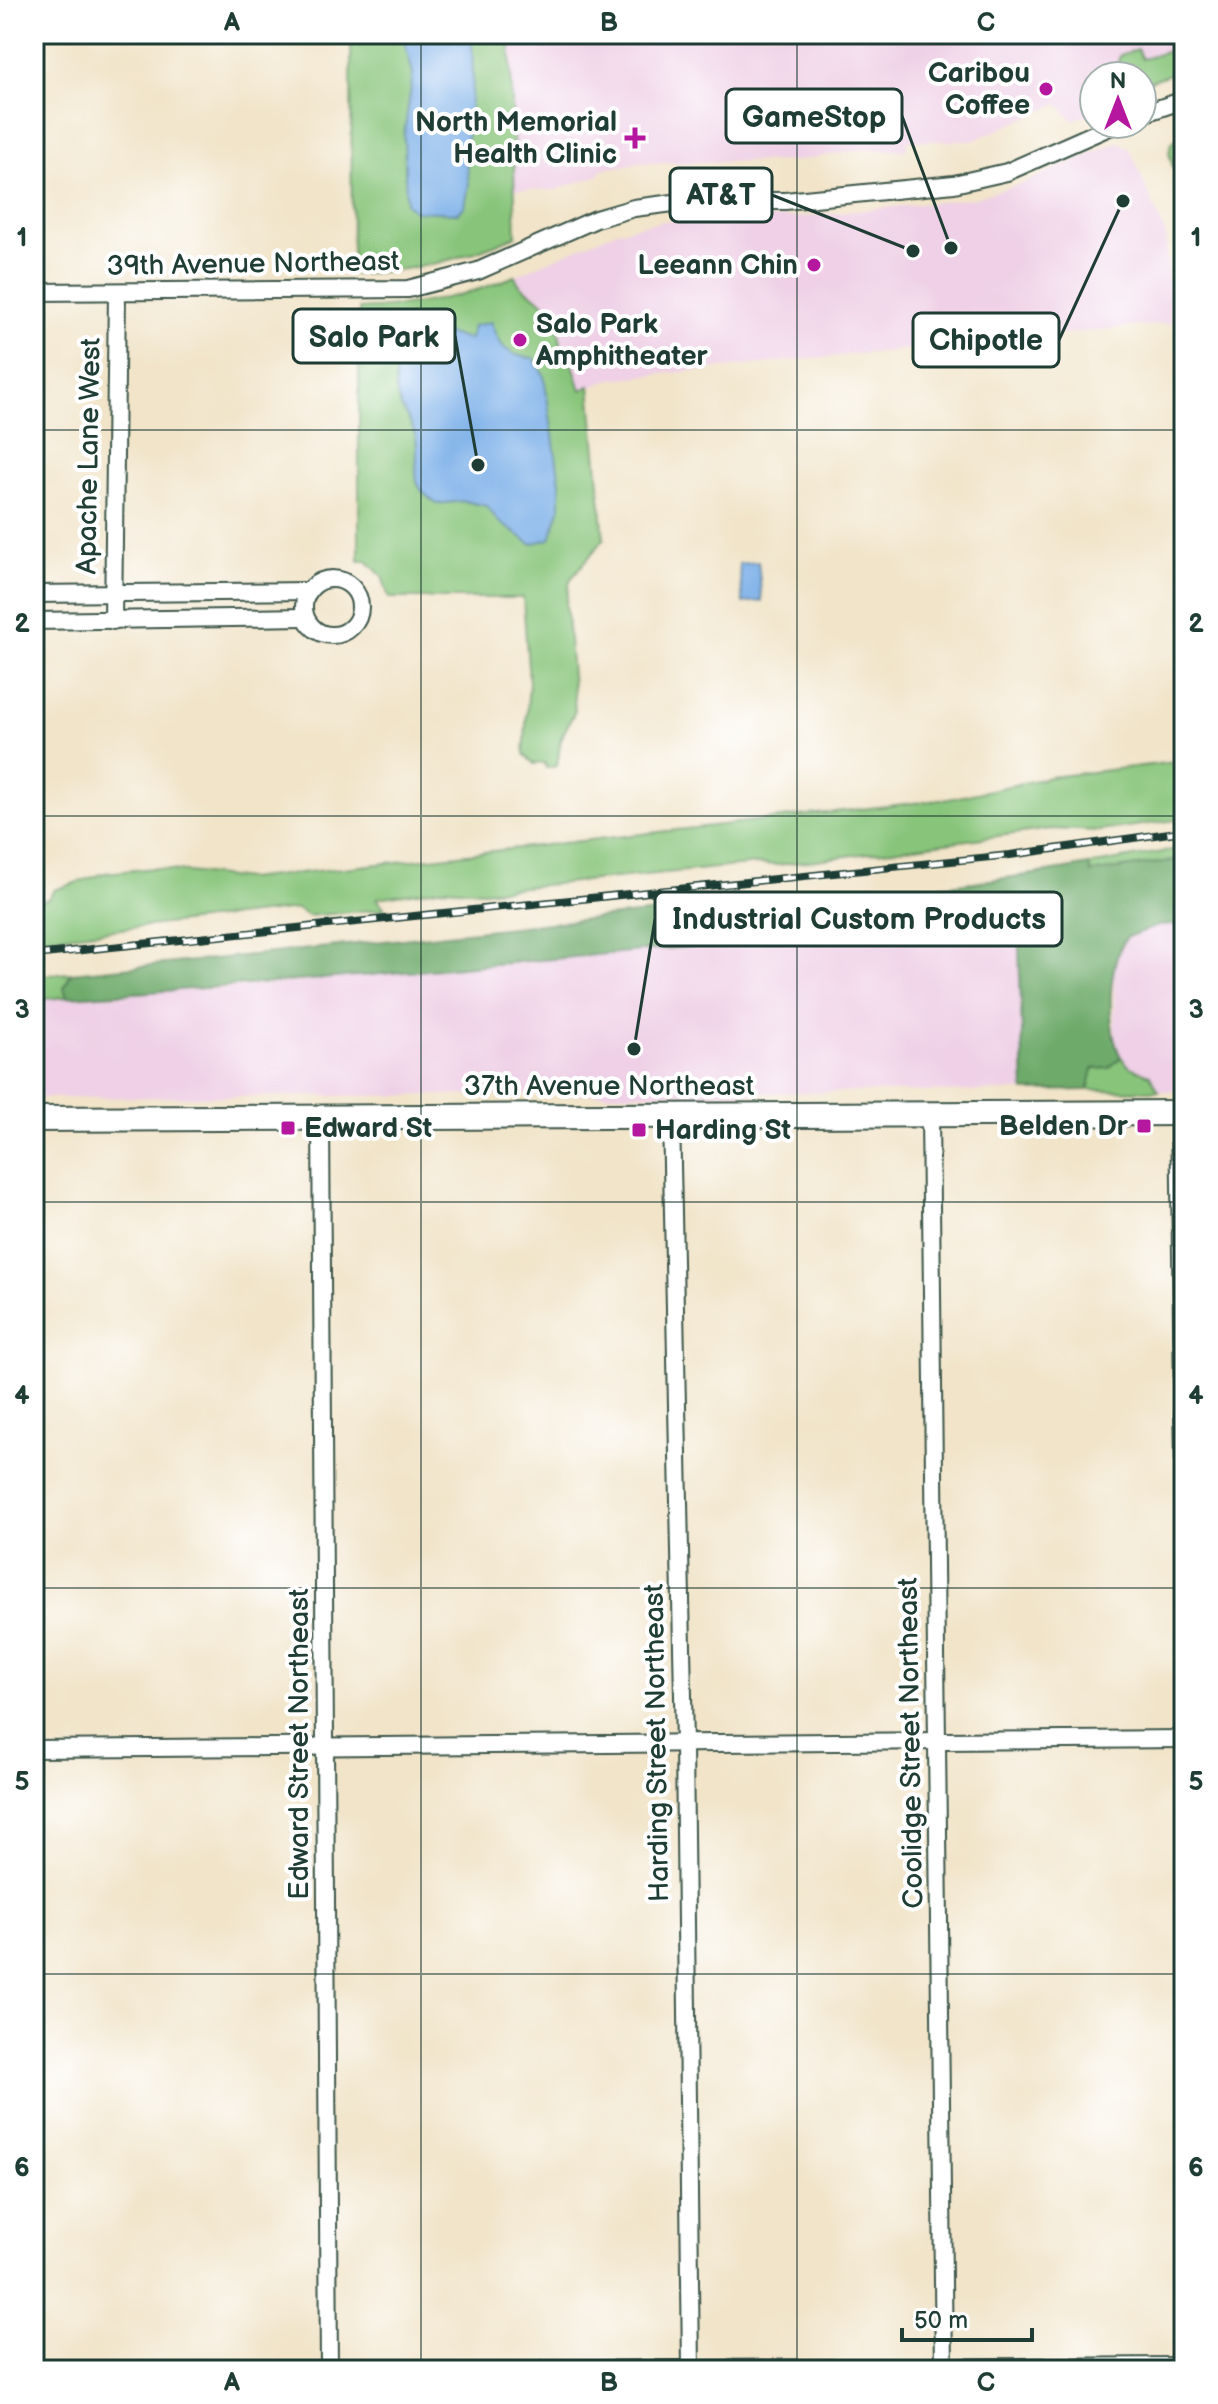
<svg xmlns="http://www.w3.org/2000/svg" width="1218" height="2404" font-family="'Balsamiq Sans',sans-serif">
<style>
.built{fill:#efd0e6}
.green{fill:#88c57a;stroke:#548157;stroke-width:2}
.forest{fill:#6eaa6a;stroke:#46744f;stroke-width:2}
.water{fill:#7aafe8;stroke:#4c768e;stroke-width:2}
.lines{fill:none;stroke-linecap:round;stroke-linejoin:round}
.street-casing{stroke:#3e564a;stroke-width:20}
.secondary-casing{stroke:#3e564a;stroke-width:28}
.street{stroke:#fff;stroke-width:16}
.secondary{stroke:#fff;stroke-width:24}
.rail-casing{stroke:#1f3d34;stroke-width:8}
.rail{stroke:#fff;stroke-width:5;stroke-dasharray:15;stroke-linecap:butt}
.grid{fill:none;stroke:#1f3d34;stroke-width:2;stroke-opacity:0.55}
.poi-dot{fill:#b5179e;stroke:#fff;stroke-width:3}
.labels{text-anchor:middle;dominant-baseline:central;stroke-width:8;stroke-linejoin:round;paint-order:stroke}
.poi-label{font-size:28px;font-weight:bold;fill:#1f3d34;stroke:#fff;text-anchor:end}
.street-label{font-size:28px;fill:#1f3d34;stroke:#fff}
.leader{fill:none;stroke:#1f3d34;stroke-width:3}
.callout-dot{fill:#1f3d34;stroke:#fff;stroke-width:3}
.callout{fill:#fff;stroke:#1f3d34;stroke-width:3}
.callout-label{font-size:30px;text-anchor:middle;font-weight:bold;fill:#1f3d34}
.neatline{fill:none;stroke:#1f3d34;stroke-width:3}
.grid-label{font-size:26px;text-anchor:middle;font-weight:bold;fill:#1f3d34}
</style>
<rect width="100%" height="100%" fill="#fff"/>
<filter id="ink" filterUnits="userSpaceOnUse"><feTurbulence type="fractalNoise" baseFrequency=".0125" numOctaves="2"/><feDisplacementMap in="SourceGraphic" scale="16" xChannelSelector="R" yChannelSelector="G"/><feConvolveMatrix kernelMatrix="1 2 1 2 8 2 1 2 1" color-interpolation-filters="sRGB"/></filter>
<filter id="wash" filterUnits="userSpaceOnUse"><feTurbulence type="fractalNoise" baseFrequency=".006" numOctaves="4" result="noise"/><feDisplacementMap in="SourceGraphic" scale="32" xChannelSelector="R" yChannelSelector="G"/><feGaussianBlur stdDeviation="1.8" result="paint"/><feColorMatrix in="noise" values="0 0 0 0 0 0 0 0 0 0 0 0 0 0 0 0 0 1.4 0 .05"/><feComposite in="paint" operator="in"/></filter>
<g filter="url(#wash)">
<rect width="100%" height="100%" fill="#f1e4c9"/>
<g class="built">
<polygon points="510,34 1184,34 1184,69 1142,84 1142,76 1094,76 1094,110 1089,114 1072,120 1058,104 972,141 907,141 907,150 859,150 795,161 638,163 600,170 600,175 555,190 514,189"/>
<polygon points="1119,142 1130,149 1165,233 1171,323 611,379 581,391 573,365 562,358 561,339 547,305 518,285 515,276 617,231 663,221 802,217 974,198 1024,183"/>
<polygon points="1019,921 1024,1091 34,1098 34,1000 244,987 783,936"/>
<polygon points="1184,924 1184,1091 1159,1091 1150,1075 1130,1067 1115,1047 1113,961 1127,937 1158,926"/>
</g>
<g class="green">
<path d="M351,34H510L516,236C458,261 416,271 352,274Z"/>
<polygon points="1184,47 1184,69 1142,84 1142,76 1124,76 1117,65 1120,55 1137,49 1142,59"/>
<polygon points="1184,136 1184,174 1183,174 1173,168 1169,153 1171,142"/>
<path d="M515,276C519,288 529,290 538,298C555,311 562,336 562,358L573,365L581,390L590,386L604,539L570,580L566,603L575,711L561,738L557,766L546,768L545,763L534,764L524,754L529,681L523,598H389L382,576L367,561H359V309C415,306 463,298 515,276Z"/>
<polygon points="1184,761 1184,819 1100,831 1051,829 778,865 757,864 483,891 445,888 377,898 385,909 308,916 297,909 34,939 34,903 49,898 54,890 105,873 154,868 247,879 949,799 1050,777"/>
<polygon points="1184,848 1184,859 1090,873 1089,865"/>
<polygon points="71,973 64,989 67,997 34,1000 34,976"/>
<polygon points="1121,1057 1130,1067 1150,1075 1159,1091 1088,1090 1093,1069 1109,1068"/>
</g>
<path class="forest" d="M1184,859V924L1158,926L1127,937C1107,961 1106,1030 1121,1057L1109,1068L1093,1069L1088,1090L1024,1091L1018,921C701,941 385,979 67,997L64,988L71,973C260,956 448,933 637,914C788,898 940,892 1089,865L1091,873Z"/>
<g class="water">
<polygon points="402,34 472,34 473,82 465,153 469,184 465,206 458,213 415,211 406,204 404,135 413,73"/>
<path d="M491,322C498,346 508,357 534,358L544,376L560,482V509L550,539L531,544L498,521L487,506L464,501L437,504C404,483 421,468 416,438C414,426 405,416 400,404C388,375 398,335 433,332C446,331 457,338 470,339L473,326Z"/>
<polygon points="758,562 762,601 743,603 739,564"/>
</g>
</g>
<g filter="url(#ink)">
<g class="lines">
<defs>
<g id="street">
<polyline points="1142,114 1184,100"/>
<polyline points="34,292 408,289 478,271 596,219 634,208 689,201 785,201 954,184 1007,172 1116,124"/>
<circle cx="332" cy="607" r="28"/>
<polyline points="34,594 309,591"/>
<polyline points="34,621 305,617"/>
<polyline points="113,621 117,292"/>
<polyline points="1179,1113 1184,1466"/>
<polyline points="930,1115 944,2370"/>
<polyline points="671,1116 684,1744 691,2370"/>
<polyline points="321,1117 329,2370"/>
<polyline points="34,1749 1184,1739"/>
<polyline points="543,2370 1184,2366"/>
</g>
<polyline id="secondary" points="34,1119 1184,1113"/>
</defs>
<use href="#street" class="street-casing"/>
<use href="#secondary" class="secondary-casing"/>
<use href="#street" class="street"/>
<use href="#secondary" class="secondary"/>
<defs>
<polyline id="rail" points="34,955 1010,855 1184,831"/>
</defs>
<use href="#rail" class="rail-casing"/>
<use href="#rail" class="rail"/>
</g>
</g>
<path class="grid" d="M421,34V2370M797,34V2370M34,430H1184M34,816H1184M34,1202H1184M34,1588H1184M34,1974H1184"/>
<g class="poi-dot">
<circle cx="1046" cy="89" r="8"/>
<path d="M631 126h8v8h8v8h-8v8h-8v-8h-8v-8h8z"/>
<circle cx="814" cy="265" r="8"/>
<circle cx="520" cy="340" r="8"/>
<rect x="1136" y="1118" width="16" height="16" rx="4"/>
<rect x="280" y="1120" width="16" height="16" rx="4"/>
<rect x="631" y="1122" width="16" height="16" rx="4"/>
</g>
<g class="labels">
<g class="poi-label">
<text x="1030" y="73">Caribou<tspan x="1030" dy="32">Coffee</tspan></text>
<text x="617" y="122">North Memorial<tspan x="617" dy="32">Health Clinic</tspan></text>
<text x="798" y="265">Leeann Chin</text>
<text x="536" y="324" text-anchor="start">Salo Park<tspan x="536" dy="32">Amphitheater</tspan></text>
<text x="1128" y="1126">Belden Dr</text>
<text x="304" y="1128" text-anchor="start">Edward St</text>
<text x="655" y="1130" text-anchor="start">Harding St</text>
</g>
<g class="street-label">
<text transform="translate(253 264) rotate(-1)">39th Avenue Northeast</text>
<text transform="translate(89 456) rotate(-89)">Apache Lane West</text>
<text x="609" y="1086">37th Avenue Northeast</text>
<text transform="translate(657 1743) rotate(-91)">Harding Street Northeast</text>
<text transform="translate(911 1743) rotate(-91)">Coolidge Street Northeast</text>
<text transform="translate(299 1744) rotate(-90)">Edward Street Northeast</text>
</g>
</g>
<path class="leader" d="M951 248L902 116M913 251L772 195M478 465L455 336M1123 201L1059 340M634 1049L655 919"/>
<g class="callout-dot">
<circle cx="951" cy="248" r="8"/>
<circle cx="913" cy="251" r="8"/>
<circle cx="478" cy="465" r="8"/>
<circle cx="1123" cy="201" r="8"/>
<circle cx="634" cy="1049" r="8"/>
</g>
<g class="callout">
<rect x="726" y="89" width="176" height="54" rx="8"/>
<rect x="670" y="168" width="102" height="54" rx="8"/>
<rect x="293" y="309" width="162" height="54" rx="8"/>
<rect x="913" y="313" width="146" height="54" rx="8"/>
<rect x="655" y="892" width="407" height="54" rx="8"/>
</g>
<g class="callout-label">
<text x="814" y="127">GameStop</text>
<text x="721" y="205">AT&amp;T</text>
<text x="374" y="347">Salo Park</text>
<text x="986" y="350">Chipotle</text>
<text x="859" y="929">Industrial Custom Products</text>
</g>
<rect width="1218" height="2404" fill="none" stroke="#fff" stroke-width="88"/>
<g transform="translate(1118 100)"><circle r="38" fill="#ffffff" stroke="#a5b1ae" stroke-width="2"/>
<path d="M0-6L14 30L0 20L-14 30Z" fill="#b5179e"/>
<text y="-12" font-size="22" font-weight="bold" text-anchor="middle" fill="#1f3d34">N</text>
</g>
<path d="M902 2328v12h130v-12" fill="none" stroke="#1f3d34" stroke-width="4"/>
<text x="914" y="2328" font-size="24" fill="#1f3d34" stroke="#ffffff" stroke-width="6" paint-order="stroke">50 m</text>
<rect x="44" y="44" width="1130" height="2316" class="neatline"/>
<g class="grid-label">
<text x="232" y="31">A</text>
<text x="609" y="31">B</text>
<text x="986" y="31">C</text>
<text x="22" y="246">1</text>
<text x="1196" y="246">1</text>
<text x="22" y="632">2</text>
<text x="1196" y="632">2</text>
<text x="22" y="1018">3</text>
<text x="1196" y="1018">3</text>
<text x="22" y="1404">4</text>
<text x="1196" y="1404">4</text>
<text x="22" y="1790">5</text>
<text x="1196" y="1790">5</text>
<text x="22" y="2176">6</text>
<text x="1196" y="2176">6</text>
<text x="232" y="2391">A</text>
<text x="609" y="2391">B</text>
<text x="986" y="2391">C</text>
</g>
</svg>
